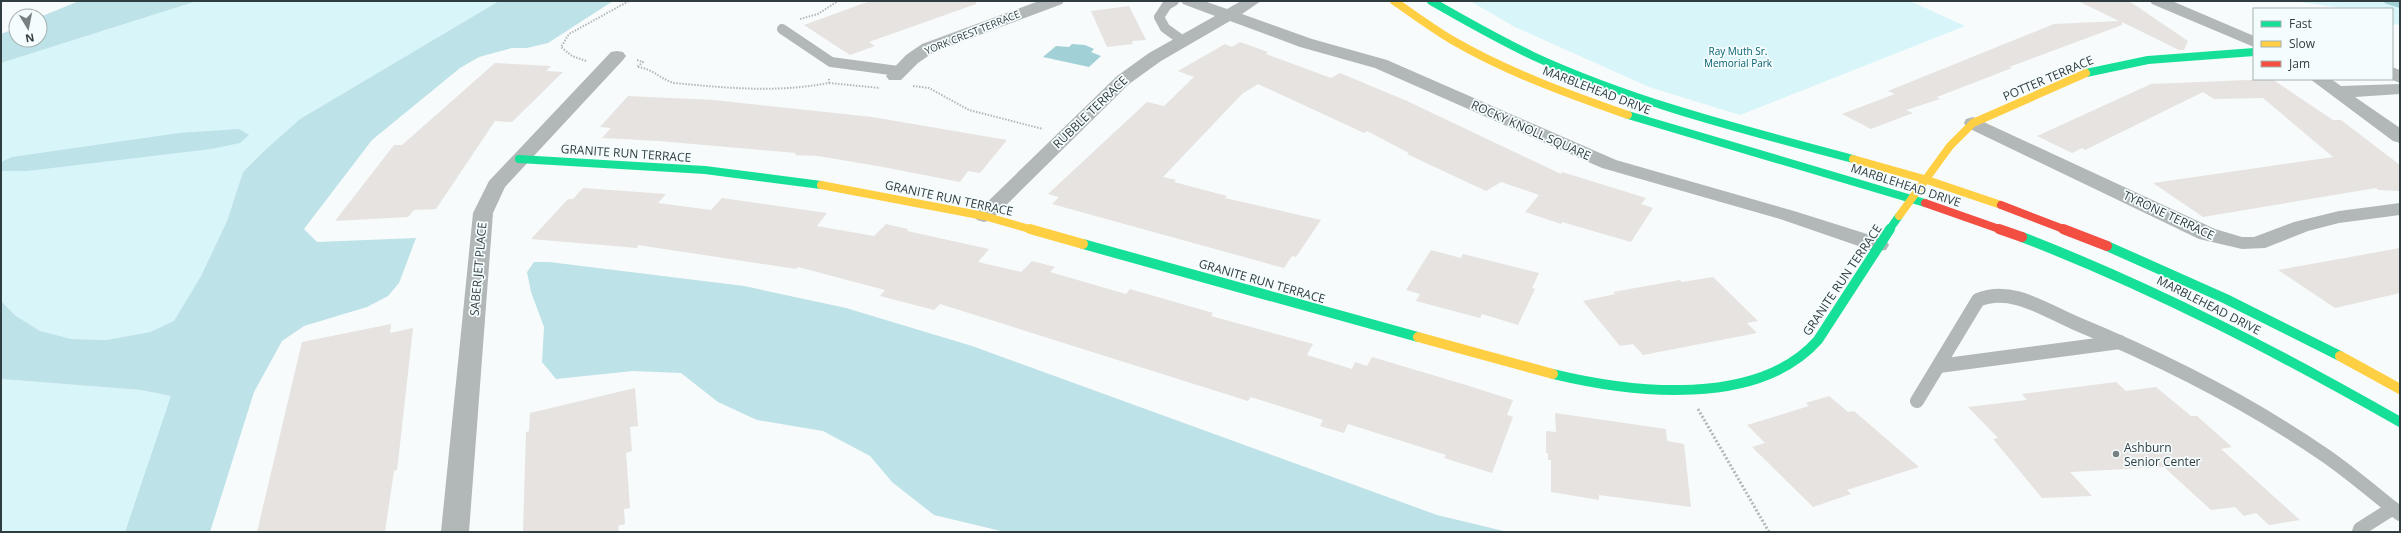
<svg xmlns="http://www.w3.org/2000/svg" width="2401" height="533" font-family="'Open Sans',sans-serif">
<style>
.green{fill:#d8f5fa}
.forest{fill:#bde2e8}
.water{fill:#a2d0d7}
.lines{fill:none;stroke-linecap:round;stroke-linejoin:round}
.stream{stroke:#a2d0d7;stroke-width:6}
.building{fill:#e6e3e1}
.path-far1{stroke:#b3b7b7;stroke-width:2;stroke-dasharray:1.5 1.5;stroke-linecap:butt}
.path{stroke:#b3b7b7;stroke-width:3;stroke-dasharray:2 2;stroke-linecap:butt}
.lane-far1{stroke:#b2b7b8;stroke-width:10}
.lane{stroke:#b2b7b8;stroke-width:14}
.street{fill:#b2b7b8;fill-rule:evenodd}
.fast-far1{stroke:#16e098;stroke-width:8}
.fast{stroke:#16e098;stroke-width:10}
.slow-far1{stroke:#ffcf43;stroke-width:8}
.slow{stroke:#ffcf43;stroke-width:10}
.jam-far1{stroke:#f24e42;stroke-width:8}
.jam{stroke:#f24e42;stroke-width:10}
.poi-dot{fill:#768081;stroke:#f5fcfd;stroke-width:1.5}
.labels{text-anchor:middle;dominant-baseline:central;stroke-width:3.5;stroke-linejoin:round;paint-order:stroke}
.far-street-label{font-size:10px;fill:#303d40;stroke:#f5fcfd}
.far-park-label{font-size:10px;fill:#07626e;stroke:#f5fcfd}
.street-label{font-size:12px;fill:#303d40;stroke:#f5fcfd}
.poi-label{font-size:12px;fill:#303d40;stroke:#f5fcfd;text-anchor:start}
</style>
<rect width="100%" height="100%" fill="#f7fbfb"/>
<g class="green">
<polygon points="197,1 499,1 300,119 264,151 243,172 227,221 201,276 175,321 150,332 106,340 70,339 40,331 16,316 1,301 1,63"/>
<polygon points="1470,1 1910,1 1965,26 1740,115 1649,87 1515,27"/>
<polygon points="2292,1 2400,1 2400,25 2392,24 2392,9 2350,9"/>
<polygon points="1,379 141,390 172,396 125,532 1,532"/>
</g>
<g class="forest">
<polygon points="79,1 197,1 1,63 1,34 16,28 16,40 40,40 40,17"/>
<polygon points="499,1 613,1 548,43 527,48 512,48 479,57 460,68 372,140 304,229 317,242 416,238 399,283 388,296 367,307 304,326 282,341 254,392 210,532 125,532 171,396 141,390 1,379 1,301 16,316 40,331 71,339 106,340 150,332 174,321 201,276 227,221 243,172 264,151 300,119"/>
<polygon points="239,129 249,135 240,143 211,149 27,171 1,171 1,162 12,157 179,133"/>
<polygon points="534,262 549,262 744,286 846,308 972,346 1437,515 1508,532 1005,532 934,515 892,482 870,456 823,431 757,420 718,402 681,373 633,371 556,379 542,362 544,327 531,292 527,272"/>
</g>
<polygon class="water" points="1072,44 1085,45 1094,49 1091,52 1101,56 1089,67 1043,57 1056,46 1069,47"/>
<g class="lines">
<polyline class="stream" points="2387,1 2400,5"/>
</g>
<g class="building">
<polygon points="870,1 976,1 976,4 869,42 875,46 850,55 804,25"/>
<polygon points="2078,1 2129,1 2188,41 2184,50 2179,50 2122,22 2122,25 2009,67 2012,68 1937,97 1940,99 1906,110 1913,113 1871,129 1842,114 1895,94 1888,91 2054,24 2119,21"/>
<polygon points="1129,6 1146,40 1132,41 1133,44 1107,47 1091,11"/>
<polygon points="1240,42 1268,52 1266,54 1331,78 1340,73 1407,101 1561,174 1562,172 1646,198 1641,204 1653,208 1631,242 1562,222 1561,224 1525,212 1539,195 1501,182 1486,191 1407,154 1409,153 1367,131 1364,133 1258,84 1242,94 1163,177 1176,180 1174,182 1227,196 1225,198 1321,220 1296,257 1292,256 1284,268 1052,204 1059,197 1048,194 1147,102 1164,106 1194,77 1178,71 1225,44 1232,47"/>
<polygon points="495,63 551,66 546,71 563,72 512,122 495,121 436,209 414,210 408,217 335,221 394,145 402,145"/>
<polygon points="2272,79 2333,120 2341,120 2400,165 2400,191 2378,190 2376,188 2203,217 2153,183 2333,157 2263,98 2214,99 2203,92 2085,150 2082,148 2072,153 2037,136 2151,84"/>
<polygon points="628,96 714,100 872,117 1007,140 980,173 968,171 960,182 883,167 818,156 795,155 796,153 659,141 602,138 611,128 600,127"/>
<polygon points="583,188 666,194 658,203 711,210 722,198 827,213 817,226 874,236 886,224 908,229 907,231 989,249 978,262 1021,272 1032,261 1055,267 1050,272 1126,294 1130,289 1213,313 1211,316 1313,344 1307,355 1352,369 1355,362 1367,366 1372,357 1466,385 1513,400 1507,415 1513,417 1492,473 1444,458 1446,455 1348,424 1344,433 1320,426 1323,420 1251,397 1248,401 940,304 934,310 880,296 885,290 798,267 796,269 638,245 637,248 531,239 568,199 573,199"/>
<polygon points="2400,248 2400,293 2335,308 2278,270"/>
<polygon points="1431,250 1461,258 1463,254 1539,273 1532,288 1535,289 1518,325 1482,314 1480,318 1416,301 1420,294 1406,290"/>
<polygon points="1713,277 1758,321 1747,323 1757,333 1643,355 1633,344 1620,346 1583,301 1615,294 1613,292 1680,280 1682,282"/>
<polygon points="391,324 390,333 413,328 398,462 397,470 394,471 385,532 257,532 302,342"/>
<polygon points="2116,382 2126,391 2156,387 2191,416 2197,416 2232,447 2221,449 2300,520 2269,525 2256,513 2244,516 2235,507 2211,510 2164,467 2070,472 2092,496 2042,498 1993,439 1998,438 1968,407 2027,400 2022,394"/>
<polygon points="635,388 638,426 630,427 632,451 626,453 630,508 624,509 625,524 618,526 619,532 523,532 526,432 529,431 530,413"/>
<polygon points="1829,396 1848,412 1854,411 1919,467 1847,490 1851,494 1813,507 1752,447 1765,443 1747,425 1809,406 1806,403"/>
<polygon points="1555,413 1666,429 1667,441 1684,444 1691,507 1599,495 1599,500 1551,492 1551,460 1548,460 1548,453 1546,453 1546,431 1556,432"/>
</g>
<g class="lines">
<g class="path-far1">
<polyline points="800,19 818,14 838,1"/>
<path d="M637,60L643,62L637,67C652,68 660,79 674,83C729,88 774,93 829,83V79"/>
<polyline points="586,61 572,56 561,47 569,34 629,1"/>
<polyline points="829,83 880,88"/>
<polyline points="913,86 929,88 969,110 1043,129"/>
</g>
<polyline class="path" points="1698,409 1769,532"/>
<g class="lane-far1">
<polyline points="1174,1 1167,5 1159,17 1165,28 1183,41"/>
<polyline points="782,29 831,62 898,71"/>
</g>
<g class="lane">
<polyline points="1939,366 2120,342"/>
<path d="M1917,401L1978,300C2011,286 2045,310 2075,323C2162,359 2248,402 2326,456C2352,474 2376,495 2400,514"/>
<polyline points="2359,532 2360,529 2393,508"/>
</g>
<g class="street">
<polygon points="1039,1 1064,1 1062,4 934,52 918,63 901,80 889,80 886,76 906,55 922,44"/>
<polygon points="1181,1 1204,1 1227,9 1241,1 1261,1 1242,14 1312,39 1387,60 1616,160 1794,211 1886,240 1889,245 1886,250 1878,251 1870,250 1780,219 1602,168 1375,68 1300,47 1230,21 1161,61 1129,84 991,220 984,222 977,220 974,216 977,212 1117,76 1149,53 1215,16 1183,4"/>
<polygon points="2150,1 2172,1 2254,36 2254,47 2152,4"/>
<polygon points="617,51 623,52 626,56 623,60 505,187 493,213 469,532 441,532 473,213 489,181 611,52"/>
<polygon points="2392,67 2400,70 2400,83 2390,79 2392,79"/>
<polygon points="2310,79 2331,79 2341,86 2400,84 2400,94 2355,97 2400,128 2400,143 2393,141"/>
<polygon points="1973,117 2215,229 2242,237 2254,237 2294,222 2339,211 2400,203 2400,215 2339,223 2308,231 2265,248 2242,249 2199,239 1966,127 1964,123 1966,119"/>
</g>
<g class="fast-far1">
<path d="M1431,1C1464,20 1498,39 1533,56C1635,103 1745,130 1853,159"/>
<polyline points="2086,73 2148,60 2254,52"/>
<polyline points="1628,115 1925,203"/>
<polyline points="519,159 705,170 821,185"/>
<polyline points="1889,230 1899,216"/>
</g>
<g class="fast">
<path d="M2022,237C2154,288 2277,352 2400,422"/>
<polyline points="1083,244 1418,337"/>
<polyline points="2107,246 2226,299 2340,356"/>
<path d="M1553,374C1632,393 1758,408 1818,340L1890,229"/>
</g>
<g class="slow-far1">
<path d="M1394,1C1413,14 1432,28 1452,40C1507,72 1568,94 1628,115"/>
<polyline points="1853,159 1924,179 2001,205"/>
<polyline points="821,185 984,216 1033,230"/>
<polyline points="1899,216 1950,146 1973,123 2086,73"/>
</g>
<g class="slow">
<polyline points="1030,229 1083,244"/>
<polyline points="1418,337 1553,374"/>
<polyline points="2340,356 2400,389"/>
</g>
<g class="jam-far1">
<polyline points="1925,203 2002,230"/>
<polyline points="2001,205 2066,230"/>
</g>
<g class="jam">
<polyline points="1999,229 2022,237"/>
<polyline points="2063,229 2107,246"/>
</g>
</g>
<circle class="poi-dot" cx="2116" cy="454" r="4"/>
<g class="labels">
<g class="far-street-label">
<text transform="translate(972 32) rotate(-22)">YORK CREST TERRACE</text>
</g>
<g class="far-park-label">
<text x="1738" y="51">Ray Muth Sr.<tspan x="1738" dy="12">Memorial Park</tspan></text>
</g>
<g class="street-label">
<text transform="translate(2048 78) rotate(-23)">POTTER TERRACE</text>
<text transform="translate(1597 90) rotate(21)">MARBLEHEAD DRIVE</text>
<text transform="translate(1090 112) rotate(-44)">RUBBLE TERRACE</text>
<text transform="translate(1531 130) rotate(24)">ROCKY KNOLL SQUARE</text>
<text transform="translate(626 153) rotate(4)">GRANITE RUN TERRACE</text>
<text transform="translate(1906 185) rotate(18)">MARBLEHEAD DRIVE</text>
<text transform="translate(949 198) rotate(12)">GRANITE RUN TERRACE</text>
<text transform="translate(2169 215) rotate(25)">TYRONE TERRACE</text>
<text transform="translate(478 269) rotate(-85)">SABER JET PLACE</text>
<text transform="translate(1842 280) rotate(-56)">GRANITE RUN TERRACE</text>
<text transform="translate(1262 281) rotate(16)">GRANITE RUN TERRACE</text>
<text transform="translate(2209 305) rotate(27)">MARBLEHEAD DRIVE</text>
</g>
<g class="poi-label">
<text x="2124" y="447">Ashburn<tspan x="2124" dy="14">Senior Center</tspan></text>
</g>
</g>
<rect width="2401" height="533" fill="none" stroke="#303d40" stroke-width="4"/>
<rect x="2253" y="8" width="140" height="72" fill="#f5fcfd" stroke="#a6b0b1"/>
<rect x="2261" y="21" width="20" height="6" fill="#16e098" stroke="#a6b0b1"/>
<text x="2289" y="28" font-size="12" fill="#303d40">Fast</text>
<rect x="2261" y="41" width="20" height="6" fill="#ffcf43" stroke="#a6b0b1"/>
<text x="2289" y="48" font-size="12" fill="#303d40">Slow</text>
<rect x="2261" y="61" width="20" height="6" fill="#f24e42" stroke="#a6b0b1"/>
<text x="2289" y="68" font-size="12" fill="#303d40">Jam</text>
<g transform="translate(28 28) rotate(170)"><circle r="19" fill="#f5fcfd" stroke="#a6b0b1"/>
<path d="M0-3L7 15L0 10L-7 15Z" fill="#768081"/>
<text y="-6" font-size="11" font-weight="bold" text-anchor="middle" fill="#303d40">N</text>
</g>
</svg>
